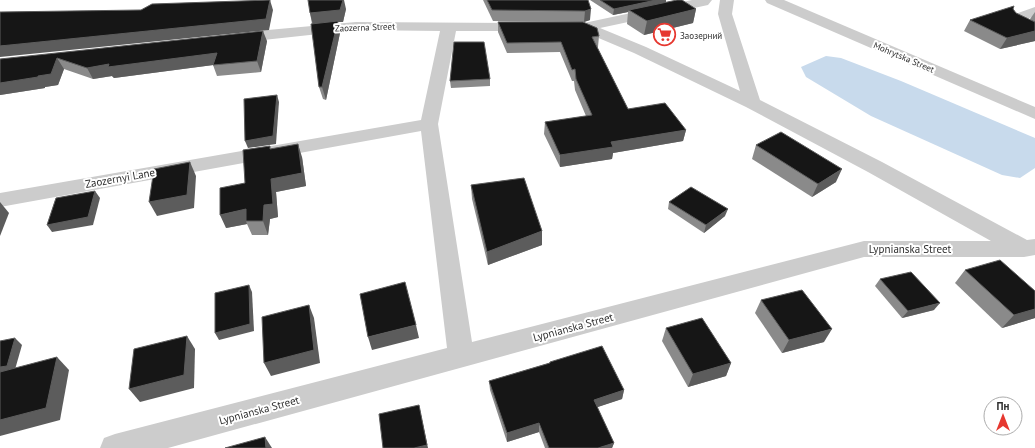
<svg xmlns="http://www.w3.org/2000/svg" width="1035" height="448" font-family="'PT Sans',sans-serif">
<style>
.water{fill:#c8daec}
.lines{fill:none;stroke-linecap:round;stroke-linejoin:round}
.street{fill:#ccc;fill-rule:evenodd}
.wall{fill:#8a8a8a}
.shaded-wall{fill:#5c5c5c}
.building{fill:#161616;stroke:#5c5c5c}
.labels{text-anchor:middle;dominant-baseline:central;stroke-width:4;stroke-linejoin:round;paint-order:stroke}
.far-street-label{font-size:9px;fill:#2f2f2f;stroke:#fff}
.far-poi-label{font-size:9px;fill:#2f2f2f;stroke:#fff;text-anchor:start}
.street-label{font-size:11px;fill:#2f2f2f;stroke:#fff}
</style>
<rect width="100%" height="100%" fill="#fff"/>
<polygon class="water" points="826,56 841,58 901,81 1035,138 1035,168 1020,178 1002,175 871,116 806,77 801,67"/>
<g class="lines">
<g class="street">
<polygon points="692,0 712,0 708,5 600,28 646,47 740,91 718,14 720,0 734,0 732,14 760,100 882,162 1027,240 1035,239 1035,255 1024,257 864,257 168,448 100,448 104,438 115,434 447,348 421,131 0,207 0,193 421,120 440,31 356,30 236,43 231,41 228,38 231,35 236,33 356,22 527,23 532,24 534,27 532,30 527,31 456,31 438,124 472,342 864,241 991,241 868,172 746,107 634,53 582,31 556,30 554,27 556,24 584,23"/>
<polygon points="765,0 784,0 1035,107 1035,119 767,3"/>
<polygon points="1035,7 1035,16 1027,19 1035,24 1035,35 1010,22 1008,19 1010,16"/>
</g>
</g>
<g class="wall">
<polygon points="483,0 588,0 590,20 584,22 493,21"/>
<polygon points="590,0 666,0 666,2 696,9 693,23 644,35 627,24 628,12 613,15"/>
<polygon points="346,9 343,22 338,22 340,33 326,100 323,99 319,87 312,24 310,13"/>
<polygon points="1013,9 1016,13 1032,21 1030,19 1035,12 1035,41 1000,49 964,31 970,20"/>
<polygon points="498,22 599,36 598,47 597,47 628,109 686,130 683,141 613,153 612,159 560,167 544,134 545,122 586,116 575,90 574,81 572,81 560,52 507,53 498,32"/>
<polygon points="267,41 261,72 217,76 213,65 114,78 112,76 93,79 64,69 58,85 45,87 45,88 0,95 0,59"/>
<polygon points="490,79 490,86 451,88 450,81"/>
<polygon points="756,145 836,182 812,197 752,159"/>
<polygon points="271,149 302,157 306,186 276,192 278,217 270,219 268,235 252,235 247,224 226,228"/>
<polygon points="471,185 542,231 542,245 488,265 472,199"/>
<polygon points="669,202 725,216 704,233 668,209"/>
<polygon points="965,270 1035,291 1035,318 1002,328 955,283"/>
<polygon points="880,279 934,310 902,318 875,286"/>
<polygon points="761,300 824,342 782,353 755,313"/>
<polygon points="666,328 731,363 726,376 688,387 662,341"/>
<polygon points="550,362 624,390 622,399 597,407 614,443 612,448 545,448 539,432 507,442 490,390 489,381 549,363"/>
</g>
<g class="shaded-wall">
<polygon points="270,0 273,10 269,30 0,57 0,46"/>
<polygon points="343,0 344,0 346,9 343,22 338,22 340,33 326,100 322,87 313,25 310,13"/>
<polygon points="656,0 666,0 666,4 629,10 628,12 613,15 614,9"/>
<polygon points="591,9 590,20 584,22 585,11"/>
<polygon points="696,9 693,23 644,35 647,21"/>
<polygon points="263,31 267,41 261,72 257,61"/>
<polygon points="1035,31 1035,41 1000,49 1007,38"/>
<polygon points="217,53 221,64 114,78 112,76 93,79 87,68 109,64"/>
<polygon points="57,58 64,69 58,85 45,87 45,88 0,95 0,83 38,76"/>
<polygon points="277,95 279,102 276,144 248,148 245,141"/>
<polygon points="686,130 683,141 613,153 612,159 560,167 560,155 611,142"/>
<polygon points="298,144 302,157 306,186 276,192 278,217 270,219 268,235 263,221 264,205 271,179"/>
<polygon points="190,162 196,176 194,208 157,216 149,202"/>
<polygon points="842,169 836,182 812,197 818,184"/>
<polygon points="95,191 100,198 93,225 52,232 47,225"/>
<polygon points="0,202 9,213 0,236"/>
<polygon points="246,209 246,221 247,224 226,228 220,215"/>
<polygon points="728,209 725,216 704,233 706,225"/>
<polygon points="542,231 542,245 488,265 487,252"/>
<polygon points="249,285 252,292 254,331 219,340 215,333"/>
<polygon points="940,303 934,310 902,318 908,311"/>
<polygon points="309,305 314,318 320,363 271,376 264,363"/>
<polygon points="1035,309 1035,318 1002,328 1014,315"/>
<polygon points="416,325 419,338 372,350 368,337"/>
<polygon points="832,329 824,342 782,353 789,340"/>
<polygon points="187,336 195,349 194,388 140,402 129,389"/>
<polygon points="15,338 22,345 14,373 0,376 0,367"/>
<polygon points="57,357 69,370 60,420 0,436 0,420"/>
<polygon points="731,363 726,376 688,387 693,374"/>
<polygon points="624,390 622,399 592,409 594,400"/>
<polygon points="419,405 428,448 414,448"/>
<polygon points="539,423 539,432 507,442 507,433"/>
<polygon points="265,437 272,448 266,448"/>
<polygon points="614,443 612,448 598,448"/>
</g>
<g class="building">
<polygon points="270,0 266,19 0,46 0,12 141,10 152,4"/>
<polygon points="308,0 343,0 340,10 310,13"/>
<polygon points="487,0 588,0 591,9 585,11 492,10"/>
<polygon points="600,0 656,0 614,9"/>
<polygon points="677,0 682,0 696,9 647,21 629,10"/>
<polygon points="1014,6 1013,9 1016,13 1035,22 1035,31 1007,38 970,20"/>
<polygon points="338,21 322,87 319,87 311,24"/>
<polygon points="498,22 583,22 597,28 599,36 592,37 628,109 665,103 686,130 611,142 613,147 560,155 545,122 592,115 576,79 575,69 572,70 561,42 507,43"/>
<polygon points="263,31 257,61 213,65 217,53 108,67 109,64 87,68 57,58 51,74 38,76 38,77 0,83 0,59"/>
<polygon points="454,42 484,42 490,79 450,81"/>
<polygon points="277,95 273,136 245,141 244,99"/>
<polygon points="781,132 842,169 818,184 756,145"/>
<polygon points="298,144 302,173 271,179 273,204 264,205 263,221 246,221 246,209 220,215 220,188 245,183 243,150 270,146 270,149"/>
<polygon points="190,162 187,195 149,202 154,169"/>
<polygon points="524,178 542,231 487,252 471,185"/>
<polygon points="691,187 728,209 706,225 669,202"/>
<polygon points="95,191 88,217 47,225 56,198"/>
<polygon points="1000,260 1035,291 1035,309 1014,315 965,270"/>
<polygon points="911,272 940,303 908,311 880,279"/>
<polygon points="405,282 416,325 368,337 360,294"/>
<polygon points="249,285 250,324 215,333 215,293"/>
<polygon points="802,290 832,329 789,340 761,300"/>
<polygon points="309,305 314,350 264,363 262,317"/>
<polygon points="702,318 731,363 693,374 666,328"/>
<polygon points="187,336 184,375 129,389 134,349"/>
<polygon points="15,338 7,366 0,367 0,341"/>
<polygon points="602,346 624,390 594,400 614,443 598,448 549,448 539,423 507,433 489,381 550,363 550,362"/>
<polygon points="57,357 46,408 0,420 0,372"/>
<polygon points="419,405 427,445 414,448 383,448 379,414"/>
<polygon points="265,437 266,448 225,448"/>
</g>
<defs>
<symbol id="supermarket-ring" viewBox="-11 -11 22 22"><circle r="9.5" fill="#fff" stroke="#e63830" stroke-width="1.5"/><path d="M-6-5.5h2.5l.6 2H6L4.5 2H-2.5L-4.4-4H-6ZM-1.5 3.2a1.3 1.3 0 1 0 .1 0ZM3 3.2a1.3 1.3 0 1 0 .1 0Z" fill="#e63830"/></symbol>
</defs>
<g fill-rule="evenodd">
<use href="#supermarket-ring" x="652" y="22" width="25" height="25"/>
</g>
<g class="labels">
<g class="far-street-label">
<text transform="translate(365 27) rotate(-2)">Zaozerna Street</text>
<text transform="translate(904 57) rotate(23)">Mohrytska Street</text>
</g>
<g class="far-poi-label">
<text x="680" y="35">Заозерний</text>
</g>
<g class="street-label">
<text transform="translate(120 178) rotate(-10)">Zaozernyi Lane</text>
<text x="910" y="249">Lypnianska Street</text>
<text transform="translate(573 327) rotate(-15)">Lypnianska Street</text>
<text transform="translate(259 410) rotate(-15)">Lypnianska Street</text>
</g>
</g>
<g transform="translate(1003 416)"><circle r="19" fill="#ffffff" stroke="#acacac"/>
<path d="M0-3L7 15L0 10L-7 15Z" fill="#e63830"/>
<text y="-6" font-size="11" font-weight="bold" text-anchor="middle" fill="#2f2f2f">Пн</text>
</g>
</svg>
